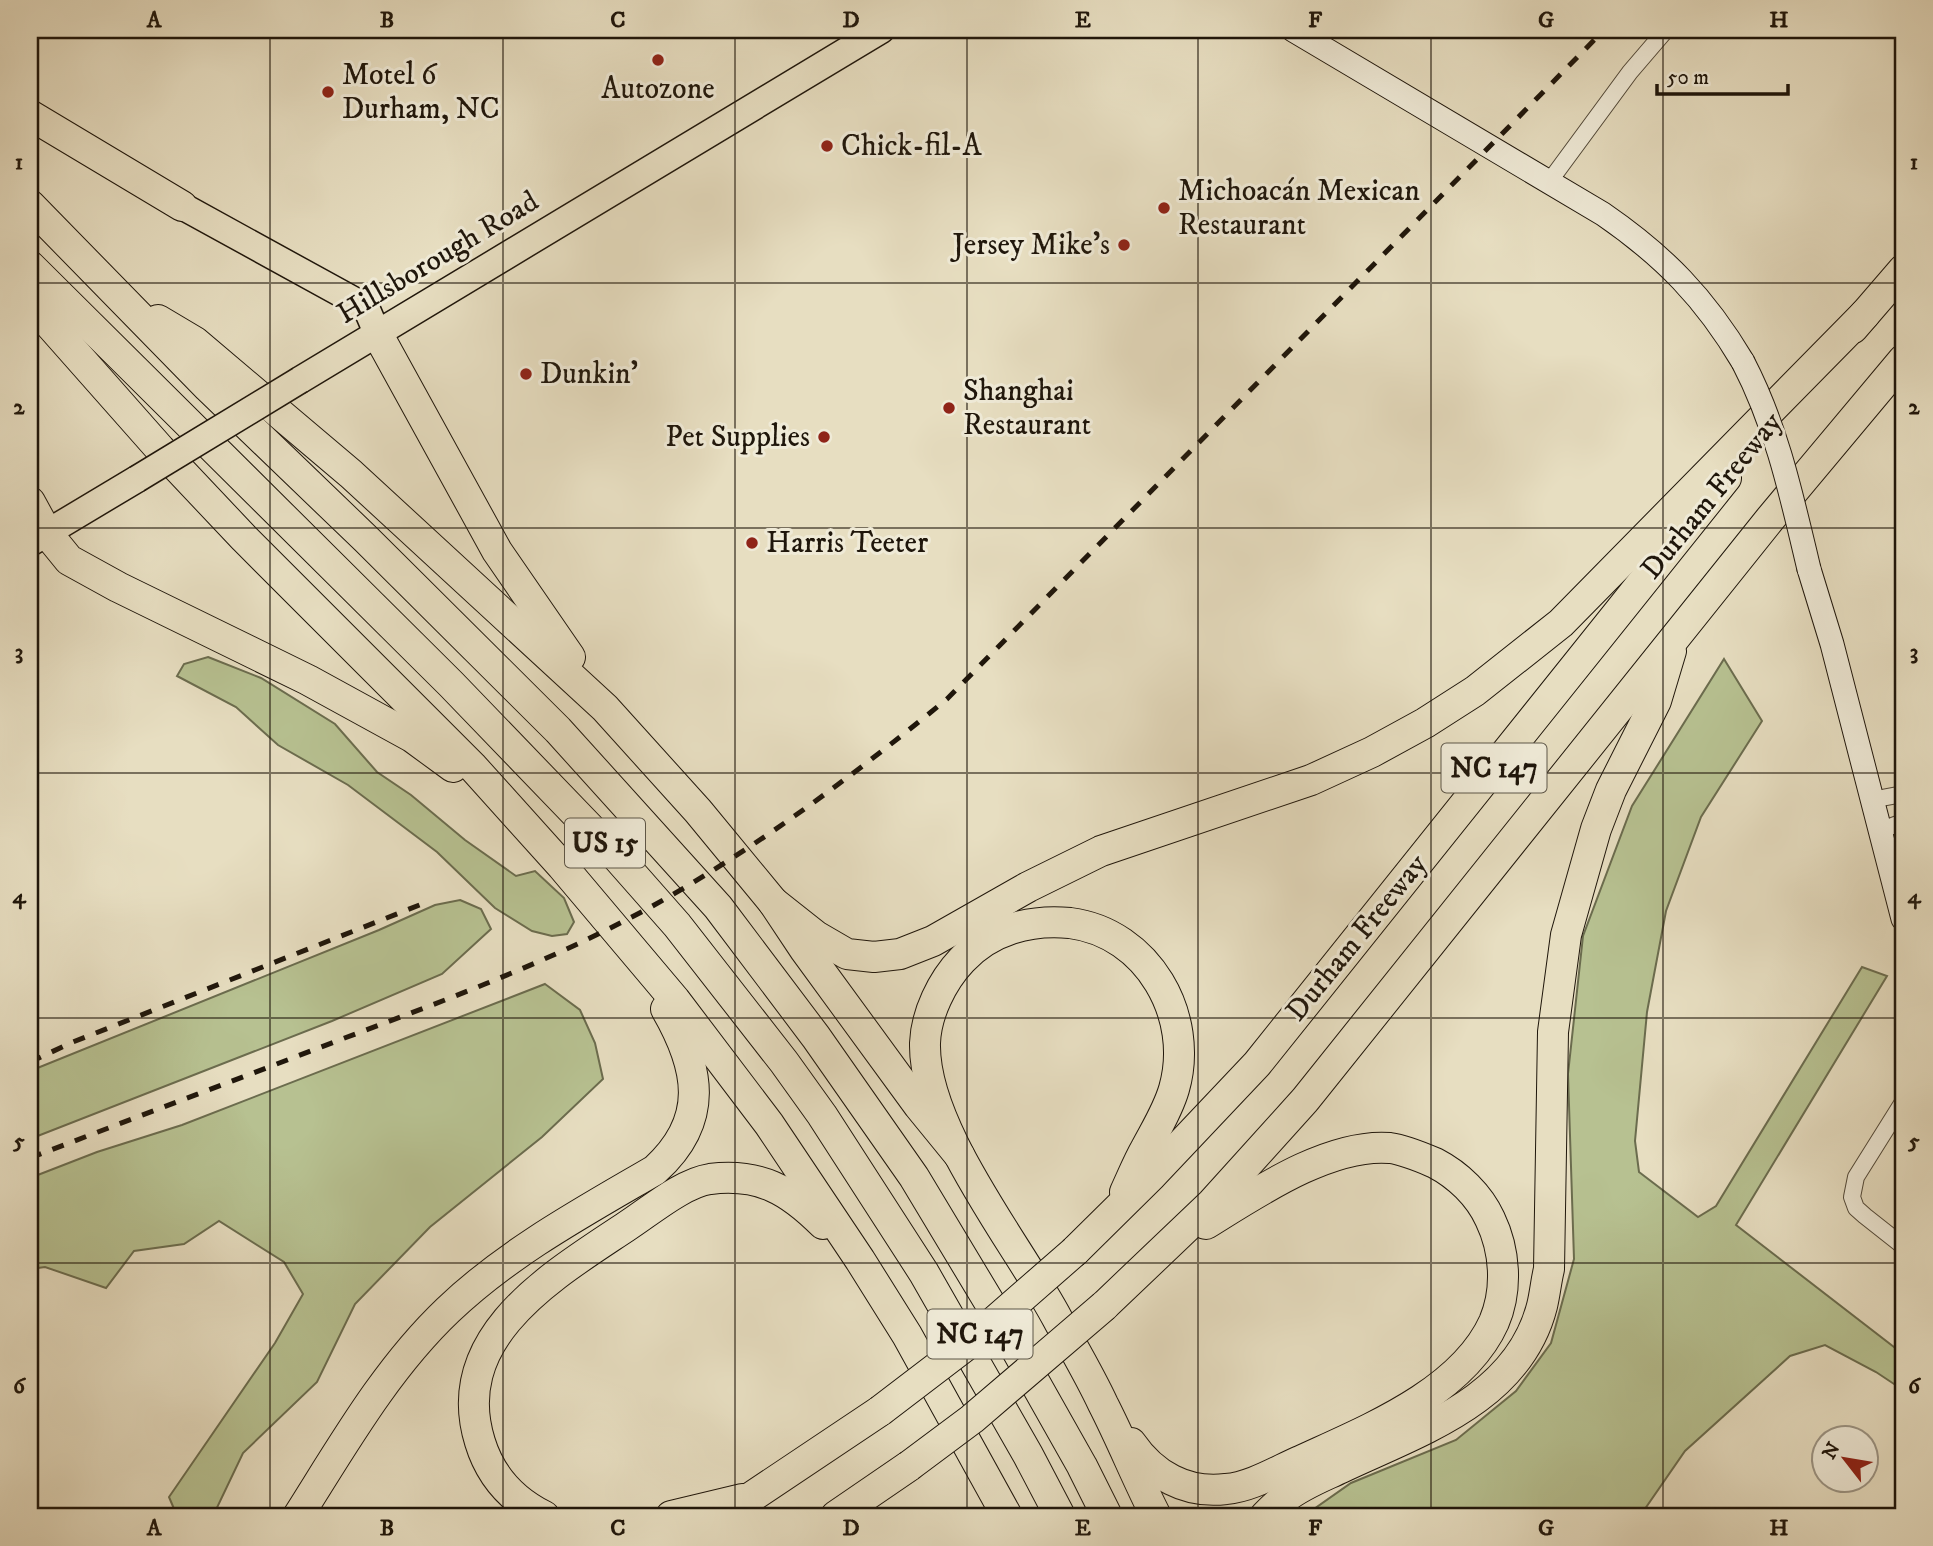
<svg xmlns="http://www.w3.org/2000/svg" width="1933" height="1546" font-family="'IM FELL DW Pica',serif">
<style>
.green{fill:#b7c191;stroke:#6b6c4e;stroke-width:2}
.lines{fill:none;stroke-linecap:round;stroke-linejoin:round}
.street-casing{stroke:#514838;stroke-width:18}
.secondary-casing{stroke:#1f160b;stroke-width:25}
.primary-casing{stroke:#1f160b;stroke-width:29}
.highway-casing{stroke:#1f160b;stroke-width:32}
.street{stroke:#efead7;stroke-width:16}
.secondary{stroke:#efead7;stroke-width:23}
.primary{stroke:#e7dec1;stroke-width:26}
.highway{stroke:#e7dec1;stroke-width:30}
.rail{stroke:#1f160b;stroke-width:5;stroke-dasharray:12 12;stroke-linecap:butt}
.secondary-bridge-casing{stroke:#1f160b;stroke-width:25;stroke-linecap:butt}
.primary-bridge-casing{stroke:#1f160b;stroke-width:29;stroke-linecap:butt}
.highway-bridge-casing{stroke:#1f160b;stroke-width:32;stroke-linecap:butt}
.secondary-bridge{stroke:#efead7;stroke-width:23}
.primary-bridge{stroke:#e7dec1;stroke-width:26}
.highway-bridge{stroke:#e7dec1;stroke-width:30}
.grid{fill:none;stroke:#1f160b;stroke-width:2;stroke-opacity:0.55}
.poi-dot{fill:#8f2418;stroke:#efead7;stroke-width:2.5}
.labels{text-anchor:middle;dominant-baseline:central;stroke-width:6;stroke-linejoin:round;paint-order:stroke}
.shield{fill:#efead7;stroke:#5d5648;stroke-width:2}
.shield-label{font-size:28px;font-weight:bold;fill:#1f160b}
.poi-label{font-size:30px;fill:#1f160b;stroke:#efead7;text-anchor:start}
.street-label{font-size:30px;fill:#1f160b;stroke:#efead7}
.neatline{fill:none;stroke:#1f160b;stroke-width:2.5}
.grid-label{font-size:23px;text-anchor:middle;font-weight:bold;fill:#1f160b}
</style>
<rect width="100%" height="100%" fill="#e7dec1"/>
<filter id="stains"><feTurbulence type="fractalNoise" baseFrequency=".00286" numOctaves="4"/><feColorMatrix values="0 0 0 0 .2 0 0 0 0 .09 0 0 0 0 .02 0 0 0 .5 -.17"/></filter>
<radialGradient id="worn" r=".72"><stop offset=".6" stop-color="#630" stop-opacity="0"/><stop offset="1" stop-color="#630" stop-opacity=".3"/></radialGradient>
<g class="green">
<polygon points="208,657 261,678 335,724 377,772 411,795 465,840 516,876 535,871 564,898 574,922 567,934 552,936 532,931 495,908 437,852 348,785 278,745 236,707 177,676 184,664"/>
<polygon points="1724,659 1762,721 1701,817 1666,911 1647,1012 1635,1141 1639,1172 1698,1217 1716,1206 1862,967 1887,976 1736,1225 1903,1354 1903,1390 1876,1372 1825,1345 1790,1356 1685,1451 1640,1516 1304,1516 1351,1483 1456,1440 1516,1391 1551,1343 1574,1259 1568,1074 1583,936 1632,806"/>
<polygon points="460,900 481,909 491,929 442,974 332,1021 30,1139 30,1071 379,930 435,905"/>
<polygon points="545,984 580,1010 595,1043 603,1079 542,1137 430,1227 355,1304 317,1382 243,1453 213,1516 177,1516 169,1497 275,1343 303,1294 284,1262 219,1221 184,1244 134,1251 106,1288 45,1267 30,1269 30,1178 97,1152 182,1125"/>
</g>
<g class="lines">
<defs>
<g id="street">
<polyline points="1549,182 1630,72 1666,30"/>
<polyline points="1871,800 1903,794"/>
<polyline points="1879,831 1903,822"/>
<polyline points="1903,1102 1856,1177 1852,1197 1856,1208 1865,1216 1903,1246"/>
</g>
<g id="secondary">
<path d="M1293,30L1603,214C1664,256 1705,298 1743,362"/>
<polyline points="1809,569 1832,644 1903,919"/>
</g>
<g id="primary">
<polyline points="182,206 353,300 368,312 377,333"/>
<polyline points="300,380 881,30"/>
<polyline points="30,543 137,479"/>
</g>
<g id="highway">
<polyline points="30,115 182,206"/>
<polyline points="30,205 208,387 366,539 558,730 718,907 816,1037 914,1177 994,1310 1082,1466 1107,1516"/>
<polyline points="30,266 451,684 610,849 677,925 784,1062 822,1115 924,1273 1028,1455 1060,1516"/>
<polyline points="30,302 160,449 244,538 472,766 562,866 675,1000 769,1124 860,1260 907,1335 1007,1516"/>
<polyline points="158,320 195,342 351,474 605,708 698,811 773,902 805,950 919,1106 959,1155"/>
<polyline points="1853,328 1903,270"/>
<polyline points="377,333 497,551 570,657"/>
<polyline points="30,502 47,533 69,560 118,587 308,680 412,737 453,767"/>
<polyline points="773,902 816,936 847,954 874,957 900,954 933,941 1028,887 1101,851 1311,780 1372,752 1425,723 1475,691 1561,623 1865,314"/>
<path d="M1125,1192C1132,1177 1138,1162 1146,1148C1156,1129 1168,1110 1174,1089C1195,1016 1148,933 1070,923C1030,919 990,930 962,960C942,981 926,1014 925,1043C923,1128 1017,1243 1057,1318C1072,1346 1089,1374 1103,1404C1122,1441 1137,1479 1156,1516"/>
<polyline points="1075,1251 1152,1175 1257,1064 1726,478"/>
<polyline points="1104,1306 1212,1203 1305,1100 1770,519 1903,360"/>
<path d="M1131,1443C1153,1475 1186,1494 1226,1489C1251,1487 1277,1471 1300,1461C1367,1430 1462,1393 1494,1322C1508,1289 1505,1250 1490,1219C1479,1195 1458,1175 1435,1163C1421,1157 1405,1150 1390,1148C1329,1143 1256,1193 1206,1224"/>
<path d="M298,1516C343,1445 386,1369 448,1310C509,1252 583,1212 655,1170C710,1120 700,1068 666,1009"/>
<path d="M544,1516C512,1500 490,1475 480,1442C447,1336 554,1275 627,1226C650,1211 683,1183 710,1179C760,1173 789,1190 823,1224"/>
<polyline points="671,1516 742,1499"/>
<polyline points="723,1516 880,1411"/>
<polyline points="836,1516 909,1466"/>
<path d="M1265,1516C1271,1510 1278,1503 1285,1498C1301,1485 1322,1477 1341,1468C1419,1431 1518,1400 1542,1306C1545,1294 1546,1281 1549,1269L1553,1032L1566,935L1596,829L1611,790L1656,701L1671,651"/>
</g>
</defs>
<use href="#street" class="street-casing"/>
<use href="#secondary" class="secondary-casing"/>
<use href="#primary" class="primary-casing"/>
<use href="#highway" class="highway-casing"/>
<use href="#street" class="street"/>
<use href="#secondary" class="secondary"/>
<use href="#primary" class="primary"/>
<use href="#highway" class="highway"/>
<g class="rail">
<polyline points="30,1062 73,1042 422,904"/>
<path d="M30,1158C134,1118 238,1079 342,1039C454,997 568,955 672,895C770,838 859,771 947,699L1604,30"/>
</g>
<defs>
<path id="secondary-bridge" d="M1743,362C1777,427 1792,498 1809,569"/>
<polyline id="primary-bridge" points="137,479 300,380"/>
<g id="highway-bridge">
<polyline points="880,1411 973,1340 1075,1251"/>
<polyline points="909,1466 972,1419 1104,1306"/>
</g>
</defs>
<use href="#secondary-bridge" class="secondary-bridge-casing"/>
<use href="#primary-bridge" class="primary-bridge-casing"/>
<use href="#highway-bridge" class="highway-bridge-casing"/>
<use href="#secondary-bridge" class="secondary-bridge"/>
<use href="#primary-bridge" class="primary-bridge"/>
<use href="#highway-bridge" class="highway-bridge"/>
</g>
<path class="grid" d="M270,30V1516M503,30V1516M735,30V1516M967,30V1516M1198,30V1516M1431,30V1516M1663,30V1516M30,283H1903M30,528H1903M30,773H1903M30,1018H1903M30,1263H1903"/>
<g class="poi-dot">
<circle cx="658" cy="60" r="7"/>
<circle cx="328" cy="92" r="7"/>
<circle cx="827" cy="146" r="7"/>
<circle cx="1164" cy="208" r="7"/>
<circle cx="1124" cy="245" r="7"/>
<circle cx="526" cy="374" r="7"/>
<circle cx="949" cy="408" r="7"/>
<circle cx="824" cy="437" r="7"/>
<circle cx="752" cy="543" r="7"/>
</g>
<g class="labels">
<g class="shield">
<rect x="1441.5" y="743.5" width="105" height="49" rx="5"/>
<rect x="565" y="818.5" width="80" height="49" rx="5"/>
<rect x="927.5" y="1309.5" width="105" height="49" rx="5"/>
</g>
<g class="shield-label">
<text x="1494" y="768">NC 147</text>
<text x="605" y="843">US 15</text>
<text x="980" y="1334">NC 147</text>
</g>
<g class="poi-label">
<text x="342" y="75">Motel 6<tspan x="342" dy="34">Durham, NC</tspan></text>
<text x="658" y="89" text-anchor="middle">Autozone</text>
<text x="841" y="146">Chick-fil-A</text>
<text x="1178" y="191">Michoacán Mexican<tspan x="1178" dy="34">Restaurant</tspan></text>
<text x="1110" y="245" text-anchor="end">Jersey Mike's</text>
<text x="540" y="374">Dunkin'</text>
<text x="963" y="391">Shanghai<tspan x="963" dy="34">Restaurant</tspan></text>
<text x="810" y="437" text-anchor="end">Pet Supplies</text>
<text x="766" y="543">Harris Teeter</text>
</g>
<g class="street-label">
<text transform="translate(438 258) rotate(-31)">Hillsborough Road</text>
<text transform="translate(1712 496) rotate(-51)">Durham Freeway</text>
<text transform="translate(1357 938) rotate(-51)">Durham Freeway</text>
</g>
</g>
<rect width="1933" height="1546" fill="none" stroke="#e7dec1" stroke-width="77"/>
<g transform="translate(1845 1459) rotate(301)"><circle r="33" fill="#efead7" stroke="#9c9585" stroke-width="2"/>
<path d="M0-5L12 26L0 18L-12 26Z" fill="#8f2418"/>
<text y="-10" font-size="19" font-weight="bold" text-anchor="middle" fill="#1f160b">N</text>
</g>
<path d="M1657 84v10h131v-10" fill="none" stroke="#1f160b" stroke-width="3.5"/>
<text x="1667" y="84" font-size="21" fill="#1f160b" stroke="#efead7" stroke-width="5" paint-order="stroke">50 m</text>
<rect x="38" y="38" width="1857" height="1470" class="neatline"/>
<g class="grid-label">
<text x="154" y="27">A</text>
<text x="387" y="27">B</text>
<text x="618" y="27">C</text>
<text x="851" y="27">D</text>
<text x="1083" y="27">E</text>
<text x="1315" y="27">F</text>
<text x="1546" y="27">G</text>
<text x="1779" y="27">H</text>
<text x="19" y="169">1</text>
<text x="1914" y="169">1</text>
<text x="19" y="414">2</text>
<text x="1914" y="414">2</text>
<text x="19" y="659">3</text>
<text x="1914" y="659">3</text>
<text x="19" y="903">4</text>
<text x="1914" y="903">4</text>
<text x="19" y="1148">5</text>
<text x="1914" y="1148">5</text>
<text x="19" y="1393">6</text>
<text x="1914" y="1393">6</text>
<text x="154" y="1535">A</text>
<text x="387" y="1535">B</text>
<text x="618" y="1535">C</text>
<text x="851" y="1535">D</text>
<text x="1083" y="1535">E</text>
<text x="1315" y="1535">F</text>
<text x="1546" y="1535">G</text>
<text x="1779" y="1535">H</text>
</g>
<rect width="100%" height="100%" filter="url(#stains)"/>
<rect width="100%" height="100%" fill="url(#worn)"/>
</svg>
